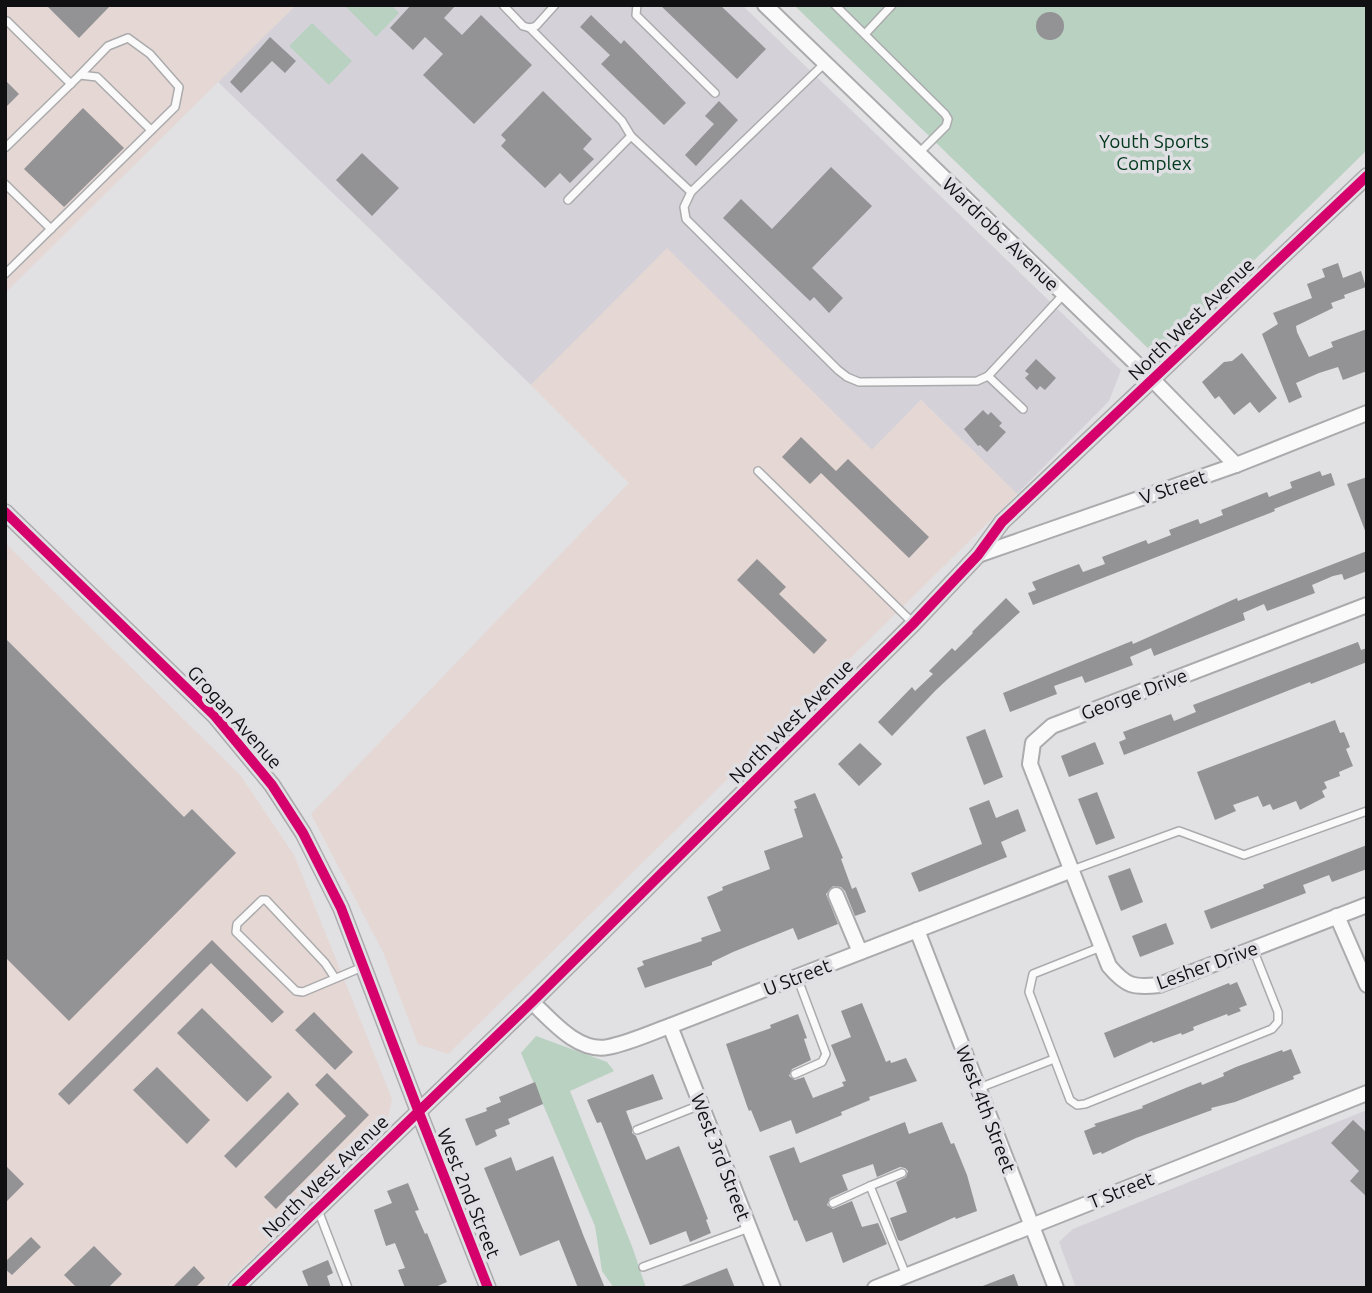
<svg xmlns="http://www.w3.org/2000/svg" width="1372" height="1293" font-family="Ubuntu,sans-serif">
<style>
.built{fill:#d4d1d9}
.industrial{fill:#e5d7d3}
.green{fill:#b9d1c1}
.building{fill:#939295}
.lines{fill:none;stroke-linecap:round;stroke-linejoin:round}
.lane-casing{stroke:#ababad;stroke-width:10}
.street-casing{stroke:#ababad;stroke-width:18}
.lane{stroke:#fafafb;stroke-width:7}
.street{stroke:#fafafb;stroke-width:14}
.cycleway-casing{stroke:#e0dfe4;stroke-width:15}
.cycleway{stroke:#d6006c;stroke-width:10}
.labels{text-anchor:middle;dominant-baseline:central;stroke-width:7;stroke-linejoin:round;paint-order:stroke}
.park-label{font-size:19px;fill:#00371b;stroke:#e0dfe4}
.street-label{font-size:19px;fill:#100f11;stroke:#e0dfe4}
</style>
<rect width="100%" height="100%" fill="#e1e0e3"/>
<g class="built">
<polygon points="296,5 742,5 1121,370 1109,401 1017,494 921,400 872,450 667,249 531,385 218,82"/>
<polygon points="1367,1110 1367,1288 1076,1288 1059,1242 1073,1229"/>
</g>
<g class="industrial">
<polygon points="5,5 296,5 5,293"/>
<polygon points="667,248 872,450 921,400 1017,494 448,1054 418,1044 383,952 311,814 629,483 531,385"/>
<polygon points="5,543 240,775 294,855 392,1099 385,1131 221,1288 5,1288"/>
</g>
<g class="green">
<polygon points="344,5 391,5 399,13 376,37"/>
<polygon points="794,5 1367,5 1367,150 1156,356"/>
<polygon points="312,23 352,61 329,85 289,46"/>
<polygon points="536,1036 607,1062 614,1071 570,1091 633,1249 646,1288 614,1288 602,1271 595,1226 521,1053"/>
</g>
<g class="building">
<polygon points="46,5 111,5 79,38"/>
<polygon points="411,5 456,5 444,18 462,35 481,15 532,65 474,124 423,75 443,54 425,37 413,50 390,28"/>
<polygon points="660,5 720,5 766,49 737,79"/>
<circle cx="1050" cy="26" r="14"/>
<polygon points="591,15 621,44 624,40 686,103 664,125 601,64 610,55 580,27"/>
<polygon points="270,37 296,61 285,73 272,61 241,93 230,82"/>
<polygon points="5,80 19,94 5,108"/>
<polygon points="543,91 592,139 583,149 594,159 570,183 560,173 545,188 501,146 506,140 501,135"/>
<polygon points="719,101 738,120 696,166 685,155 714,124 705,116"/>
<polygon points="83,108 124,148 64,207 24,169"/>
<polygon points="362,153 399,188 372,216 336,180"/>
<polygon points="831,167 872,206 812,268 843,298 829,313 814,297 810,301 723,218 741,199 772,229"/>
<polygon points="1338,263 1343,278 1361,271 1366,287 1344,295 1345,298 1331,303 1333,308 1296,326 1297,332 1309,357 1333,347 1331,342 1367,329 1367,371 1343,380 1338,367 1319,373 1296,383 1302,397 1289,403 1262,334 1278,324 1273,313 1312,298 1307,284 1325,277 1322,269"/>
<polygon points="1242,353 1277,398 1259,413 1250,402 1234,415 1219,396 1215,399 1202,382 1224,362 1232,361"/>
<polygon points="1036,359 1056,378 1045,390 1040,386 1037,390 1025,378 1029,374 1025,371"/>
<polygon points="983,410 988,415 991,412 1002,423 999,426 1006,432 987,452 980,445 978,446 964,429"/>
<polygon points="801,437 836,471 848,459 929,537 909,558 821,473 810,484 782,457"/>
<polygon points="1320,471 1322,476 1331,473 1335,485 1274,509 1275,511 1033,605 1028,593 1036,590 1032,582 1079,564 1083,572 1105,564 1102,557 1146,540 1148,544 1171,535 1169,530 1198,519 1200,524 1223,515 1221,510 1267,492 1269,497 1292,488 1290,482"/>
<polygon points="1367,477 1367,532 1366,533 1347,484"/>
<polygon points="1367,551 1367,571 1344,580 1342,574 1333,576 1312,585 1315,593 1267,611 1264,604 1243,613 1245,620 1154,656 1151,648 1130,657 1133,665 1085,683 1082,676 1054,686 1057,694 1010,712 1003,693 1132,641 1133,644 1237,598 1238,601"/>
<polygon points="757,559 786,587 779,594 827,640 814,654 737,580"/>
<polygon points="1006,598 1020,612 936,690 892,736 878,722 912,687 915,691 933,674 929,671 952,648 955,651 973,633 972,632"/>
<polygon points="5,638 184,817 192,809 236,853 69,1021 5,957"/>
<polygon points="1358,642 1361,650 1367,648 1367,662 1311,684 1310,682 1124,755 1119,742 1126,739 1123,732 1171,714 1174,721 1196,712 1193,705"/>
<polygon points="1335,720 1340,733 1344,732 1350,747 1346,749 1353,766 1339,772 1340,776 1324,782 1327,788 1322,791 1325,797 1300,810 1296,801 1273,810 1270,804 1263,807 1258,796 1233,805 1236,811 1215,820 1197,772"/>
<polygon points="985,729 1003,777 984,785 966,737"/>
<polygon points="1095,742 1104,764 1069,777 1061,756"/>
<polygon points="860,743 882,764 859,786 838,764"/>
<polygon points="1097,792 1115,838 1096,845 1078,799"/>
<polygon points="815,793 843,858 841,859 852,889 856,887 866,912 855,916 845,891 841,887 833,886 826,894 838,924 798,940 793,928 733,952 712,962 712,965 645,988 637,968 644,965 642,961 702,941 701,938 721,931 707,897 723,890 722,887 727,885 770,869 764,851 803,837 794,809 797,808 794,801"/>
<polygon points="989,800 996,818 1018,809 1026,831 1001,842 1007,857 919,892 911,873 982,844 969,808"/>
<polygon points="1367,845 1367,869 1332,882 1329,875 1303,885 1306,893 1211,929 1204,911 1264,888 1263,885"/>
<polygon points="1130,868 1143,902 1121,911 1108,876"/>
<polygon points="1166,923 1174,944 1140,957 1132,936"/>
<polygon points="212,940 284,1012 272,1023 211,963 69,1105 58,1094"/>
<polygon points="1237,982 1247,1005 1239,1008 1241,1011 1228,1016 1227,1014 1193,1027 1194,1030 1182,1035 1181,1033 1153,1043 1152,1041 1114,1058 1104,1033 1229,983 1230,985"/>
<polygon points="862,1003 886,1062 890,1060 891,1063 906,1058 917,1081 869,1097 870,1100 841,1112 842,1115 796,1134 791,1120 760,1132 751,1110 749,1111 747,1106 726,1044 771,1028 770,1025 798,1014 807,1038 804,1039 811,1060 792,1069 789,1076 795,1080 804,1077 813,1098 844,1086 842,1082 846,1081 831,1045 851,1037 841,1011"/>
<polygon points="202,1008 272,1077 247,1102 177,1033"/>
<polygon points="314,1012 353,1052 335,1070 295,1030"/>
<polygon points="1291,1049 1301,1073 1293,1076 1294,1079 1235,1102 1211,1108 1212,1110 1136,1138 1102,1154 1101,1152 1093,1155 1084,1131 1096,1126 1094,1124 1143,1108 1142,1106 1188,1087 1201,1082 1202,1085 1224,1076 1223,1073 1236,1067 1282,1050 1283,1052"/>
<polygon points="157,1067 210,1120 187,1144 133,1090"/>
<polygon points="327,1073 369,1115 276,1209 264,1197 346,1116 315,1085"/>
<polygon points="653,1074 663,1099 626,1111 632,1127 632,1133 636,1136 646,1160 679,1146 708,1219 706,1220 711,1233 690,1242 686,1231 650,1245 601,1122 597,1123 587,1100"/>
<polygon points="535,1082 543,1104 508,1119 510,1124 495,1130 497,1136 476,1146 465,1119 487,1111 486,1108 501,1102 499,1097"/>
<polygon points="288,1092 299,1104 236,1168 224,1156"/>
<polygon points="1353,1120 1367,1133 1367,1197 1350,1181 1359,1171 1331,1143"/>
<polygon points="905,1122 909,1134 942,1122 951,1144 954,1143 967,1175 977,1211 956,1219 955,1217 901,1241 898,1240 890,1218 907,1212 896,1182 906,1177 908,1171 905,1168 900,1167 877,1177 873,1164 842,1175 848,1190 830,1198 827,1205 833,1209 852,1201 862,1227 878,1223 887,1244 843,1263 832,1232 806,1242 797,1220 794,1221 769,1156 794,1147 800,1163"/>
<polygon points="553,1156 584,1237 605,1288 578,1288 559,1240 520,1256 484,1168 511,1157 516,1171"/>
<polygon points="5,1165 24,1184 5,1203"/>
<polygon points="408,1183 419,1210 415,1211 425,1234 427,1233 447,1282 433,1288 405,1288 398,1270 405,1268 395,1243 386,1246 374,1210 392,1203 387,1191"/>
<polygon points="31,1237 41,1247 12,1275 5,1269 5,1262"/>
<polygon points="94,1246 122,1274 108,1288 77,1288 64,1275"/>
<polygon points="328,1260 333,1273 327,1276 331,1288 309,1288 302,1271"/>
<polygon points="194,1266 205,1278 195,1288 172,1288"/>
<polygon points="727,1268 735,1288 679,1288 679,1287"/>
<polygon points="1014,1274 1019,1288 981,1288 980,1287"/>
</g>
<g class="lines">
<defs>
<g id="lane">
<polyline points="503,5 523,26 530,28 536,26 555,5"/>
<polyline points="637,5 636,15 715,93"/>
<polyline points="835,5 945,114 948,119 946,126 919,153"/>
<polyline points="5,22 7,21 71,84"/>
<polyline points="530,28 622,121 631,136 691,192"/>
<polyline points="865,34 892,5"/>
<polyline points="825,63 691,192 684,207 686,219 838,370 847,377 859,382 977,381 988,376 1063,295"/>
<polyline points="5,148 80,75 97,77 151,130"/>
<polyline points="5,184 51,229"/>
<polyline points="568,200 631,136"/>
<polyline points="5,274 175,107 179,87 150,54 128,38 108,46 80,75"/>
<polyline points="988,376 1023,409"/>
<polyline points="758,471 913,623"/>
<polyline points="1072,870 1179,831 1244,855 1367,811"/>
<polyline points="1101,947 1033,974 1029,992 1070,1100 1077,1105 1085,1104 1272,1029 1278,1022 1278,1012 1253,949"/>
<polyline points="335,978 325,963 266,900 262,900 237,924 236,932 296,991 303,992 365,966"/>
<polyline points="795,1074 822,1062 826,1054 797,977"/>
<polyline points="979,1088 1054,1059"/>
<polyline points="637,1130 700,1105"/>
<polyline points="870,1186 902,1173"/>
<polyline points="833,1203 870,1186 906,1275"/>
<polyline points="318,1210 348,1288"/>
<polyline points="643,1267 749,1228"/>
</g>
<g id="street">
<polyline points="765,5 1153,380 1236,465"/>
<polyline points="5,512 215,716 272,785 303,833 341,908 418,1110 488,1288"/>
<polyline points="978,555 1236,465 1367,413"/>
<path d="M1367,605L1052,726L1033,743L1030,764L1109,966C1126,986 1133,988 1159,985L1367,905"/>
<polyline points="836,895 860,952"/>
<polyline points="1337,916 1367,985"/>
<polyline points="917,930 1056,1288"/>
<path d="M532,1002C551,1020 578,1053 608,1047C629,1043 650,1033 670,1026L1072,870"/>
<polyline points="670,1026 773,1288"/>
<polyline points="236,1288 532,1002 913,624 978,555 1002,522 1367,176"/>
<polyline points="875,1288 1367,1093"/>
</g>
</defs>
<use href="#lane" class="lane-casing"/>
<use href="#street" class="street-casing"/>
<use href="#lane" class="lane"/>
<use href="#street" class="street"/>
<defs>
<g id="cycleway">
<polyline points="5,512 215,716 272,785 303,833 341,908 418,1110 488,1288"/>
<polyline points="236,1288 532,1002 913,624 978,555 1002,522 1367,176"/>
</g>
</defs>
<use href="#cycleway" class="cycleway-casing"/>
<use href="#cycleway" class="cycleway"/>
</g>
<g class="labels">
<g class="park-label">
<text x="1154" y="141">Youth Sports<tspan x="1154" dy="22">Complex</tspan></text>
</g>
<g class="street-label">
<text transform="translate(1001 234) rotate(44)">Wardrobe Avenue</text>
<text transform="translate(1191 319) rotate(-44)">North West Avenue</text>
<text transform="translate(1173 487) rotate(-19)">V Street</text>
<text transform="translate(1134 694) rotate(-21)">George Drive</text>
<text transform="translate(235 717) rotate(48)">Grogan Avenue</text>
<text transform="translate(791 721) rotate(-45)">North West Avenue</text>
<text transform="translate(1207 965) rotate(-20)">Lesher Drive</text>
<text transform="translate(797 977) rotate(-21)">U Street</text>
<text transform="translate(986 1109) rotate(69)">West 4th Street</text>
<text transform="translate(721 1157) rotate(69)">West 3rd Street</text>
<text transform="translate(325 1176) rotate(-44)">North West Avenue</text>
<text transform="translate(1121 1190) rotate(-22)">T Street</text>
<text transform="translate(469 1193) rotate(68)">West 2nd Street</text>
</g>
</g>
<rect width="1372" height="1293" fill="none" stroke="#100f11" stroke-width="14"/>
</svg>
